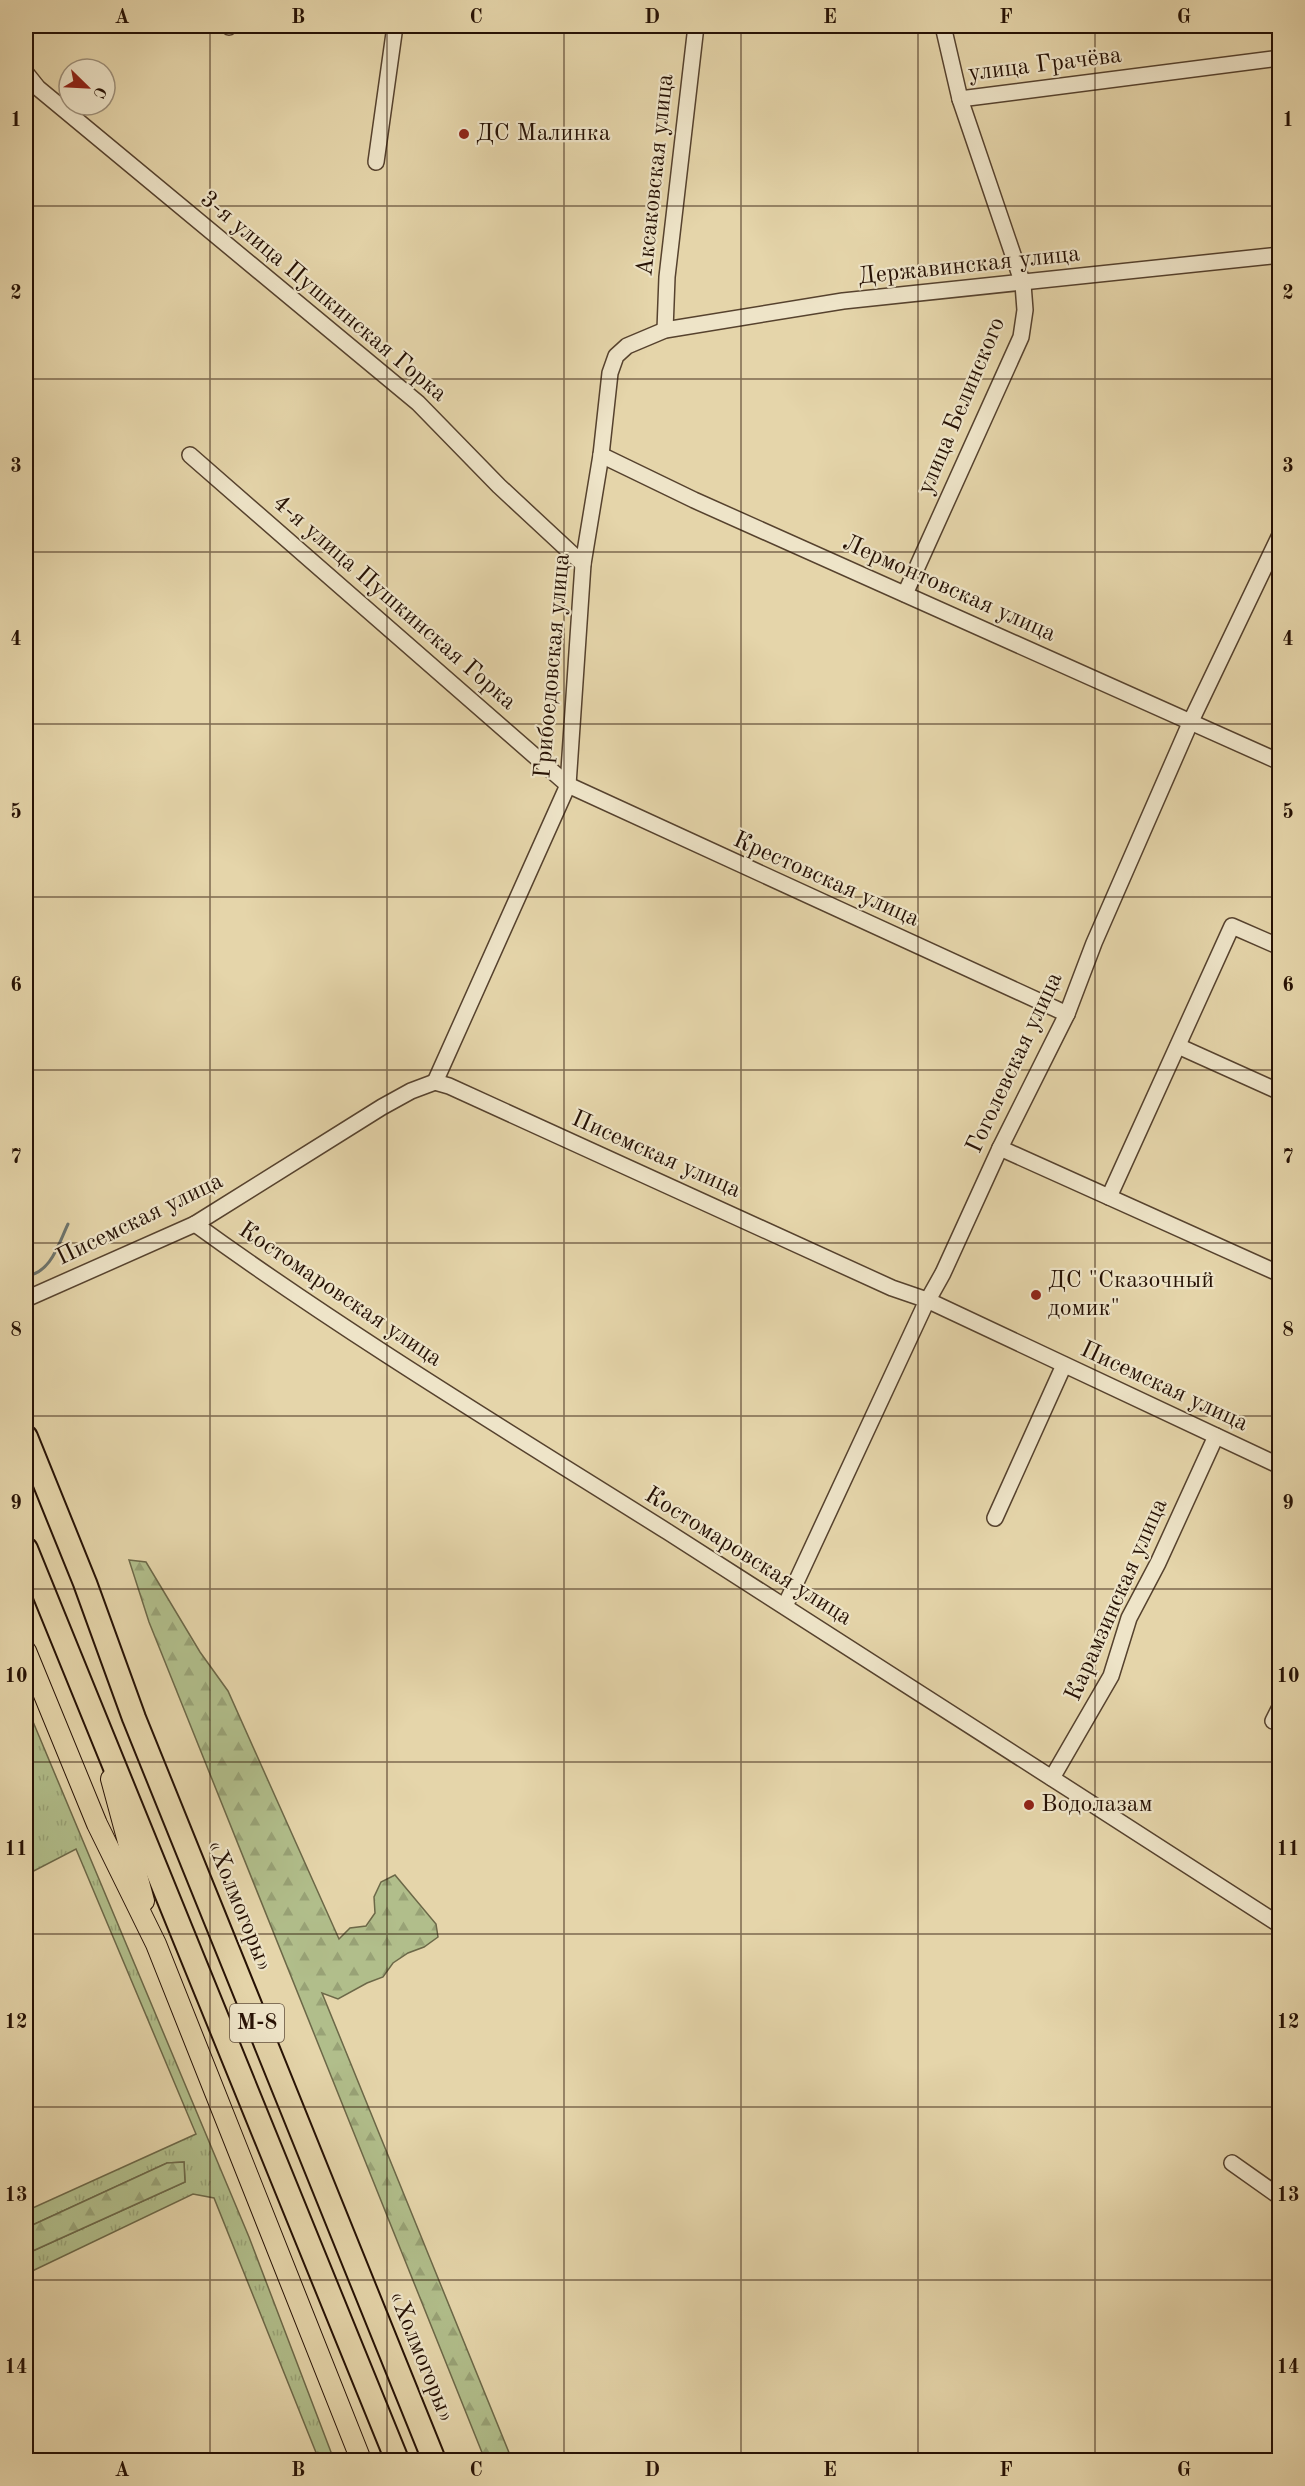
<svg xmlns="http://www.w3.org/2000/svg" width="1305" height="2486" font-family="'Old Standard TT',serif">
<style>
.grass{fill:url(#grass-tufts);stroke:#6c6848;stroke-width:1.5}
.forest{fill:url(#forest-firs);stroke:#6c6848;stroke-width:1.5}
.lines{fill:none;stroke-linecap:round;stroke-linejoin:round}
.stream{stroke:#6c746e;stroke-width:3}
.minor-casing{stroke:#56422e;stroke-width:18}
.major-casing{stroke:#261104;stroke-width:22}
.highway-casing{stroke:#261104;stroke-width:26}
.minor{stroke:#eee4c8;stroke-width:15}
.major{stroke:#e5d5aa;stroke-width:20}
.highway{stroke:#e5d5aa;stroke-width:22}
.grid{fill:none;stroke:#261104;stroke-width:1.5;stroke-opacity:0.55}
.poi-dot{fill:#8f2418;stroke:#eee4c8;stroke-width:2}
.labels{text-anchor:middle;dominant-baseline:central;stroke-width:4.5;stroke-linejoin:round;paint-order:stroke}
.shield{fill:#eee4c8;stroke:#62503f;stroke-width:1.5}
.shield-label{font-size:22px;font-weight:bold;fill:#261104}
.street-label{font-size:24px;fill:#261104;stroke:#eee4c8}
.poi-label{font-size:24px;fill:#261104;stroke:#eee4c8;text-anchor:start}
.neatline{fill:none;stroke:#261104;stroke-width:2}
.grid-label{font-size:20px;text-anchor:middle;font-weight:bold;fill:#261104}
</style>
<defs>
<pattern id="grass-tufts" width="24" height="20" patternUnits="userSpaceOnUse" patternTransform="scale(1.5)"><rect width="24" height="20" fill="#b1be8b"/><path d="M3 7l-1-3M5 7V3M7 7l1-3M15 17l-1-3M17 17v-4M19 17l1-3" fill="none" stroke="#98a276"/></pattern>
<pattern id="forest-firs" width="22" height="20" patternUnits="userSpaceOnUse" patternTransform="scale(1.5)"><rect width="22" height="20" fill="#b1be8b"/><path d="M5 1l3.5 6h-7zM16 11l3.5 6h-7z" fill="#98a276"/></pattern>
</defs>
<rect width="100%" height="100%" fill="#e5d5aa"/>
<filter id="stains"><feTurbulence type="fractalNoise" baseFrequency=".00333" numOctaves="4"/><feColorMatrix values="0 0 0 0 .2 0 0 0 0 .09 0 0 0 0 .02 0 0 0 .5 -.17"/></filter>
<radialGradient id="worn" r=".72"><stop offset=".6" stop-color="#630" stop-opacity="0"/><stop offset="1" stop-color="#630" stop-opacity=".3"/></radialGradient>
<polygon class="grass" points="26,1705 249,2237 334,2460 319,2460 214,2198 193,2194 26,2274 26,2254 185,2182 184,2162 167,2163 26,2228 26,2211 196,2134 76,1849 26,1875 26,1735 28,1733"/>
<g class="forest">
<polygon points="129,1560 146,1562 200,1652 228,1691 339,1939 350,1928 366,1926 375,1913 374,1897 381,1882 395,1875 436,1924 438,1937 424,1947 408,1953 393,1963 383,1977 367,1983 338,1999 322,1993 512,2460 485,2460 149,1622"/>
<polygon points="184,2162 185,2182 26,2254 26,2228 167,2163"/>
</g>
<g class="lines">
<path class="stream" d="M26,1276C51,1273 58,1245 68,1224"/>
<defs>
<g id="minor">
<polyline points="1278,26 1280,29"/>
<polyline points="229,27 229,26"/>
<polyline points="26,73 38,88 418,403 499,486 583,564"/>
<polyline points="960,99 1280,58"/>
<polyline points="376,162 395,26"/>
<polyline points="665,330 667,277 696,26"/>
<polyline points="190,455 568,785 1067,1014"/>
<polyline points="601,455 694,500 1280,762"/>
<polyline points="905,594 1021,337 1025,310 1023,284 960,99 943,26"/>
<polyline points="1178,1046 1280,1092"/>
<polyline points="435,1082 568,785 583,564 601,455 610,373 616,356 627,346 665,330 843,301 1280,255"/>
<polyline points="1000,1148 1280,1274"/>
<polyline points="1109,1197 1232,926 1280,947"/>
<path d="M195,1224C347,1334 509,1432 668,1532C873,1662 1076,1794 1280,1925"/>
<polyline points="26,1299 195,1224 382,1107 411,1091 435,1082 449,1086 892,1288 927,1300 1280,1466"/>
<polyline points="995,1518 1064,1365"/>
<polyline points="785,1606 924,1307 943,1273 1000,1148 1067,1014 1094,943 1191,721 1280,535"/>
<polyline points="1273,1721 1280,1707"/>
<polyline points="1052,1778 1111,1676 1129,1618 1158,1563 1216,1436"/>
<polyline points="1232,2163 1280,2197"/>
</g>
<g id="major">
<polyline points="26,1651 97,1824 156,1944 361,2460"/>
<polyline points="111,1779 144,1901"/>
</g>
<g id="highway">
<polyline points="26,1437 85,1583 134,1718 434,2460"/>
<polyline points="26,1549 397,2460"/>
</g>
</defs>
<use href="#minor" class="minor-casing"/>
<use href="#major" class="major-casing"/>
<use href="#highway" class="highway-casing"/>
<use href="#minor" class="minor"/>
<use href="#major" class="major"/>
<use href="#highway" class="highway"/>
</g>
<path class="grid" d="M210,26V2460M387,26V2460M564,26V2460M741,26V2460M918,26V2460M1095,26V2460M26,206H1280M26,379H1280M26,552H1280M26,724H1280M26,897H1280M26,1070H1280M26,1243H1280M26,1416H1280M26,1589H1280M26,1762H1280M26,1934H1280M26,2107H1280M26,2280H1280"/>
<g class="poi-dot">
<circle cx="464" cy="134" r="6"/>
<circle cx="1036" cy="1295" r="6"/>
<circle cx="1029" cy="1805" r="6"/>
</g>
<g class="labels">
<rect class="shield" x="230" y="2004" width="54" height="38" rx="4.5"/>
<g class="shield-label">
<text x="257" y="2023">М-8</text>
</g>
<g class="street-label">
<text transform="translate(1045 65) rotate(-7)">улица Грачёва</text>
<text transform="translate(656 175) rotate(-84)">Аксаковская улица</text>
<text transform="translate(969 266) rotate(-6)">Державинская улица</text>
<text transform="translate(323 297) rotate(40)">3-я улица Пушкинская Горка</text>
<text transform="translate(962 406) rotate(-67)">улица Белинского</text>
<text transform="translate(949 589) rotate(24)">Лермонтовская улица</text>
<text transform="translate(394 603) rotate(41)">4-я улица Пушкинская Горка</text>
<text transform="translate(553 666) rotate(-85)">Грибоедовская улица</text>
<text transform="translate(826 880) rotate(24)">Крестовская улица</text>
<text transform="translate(1015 1063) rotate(-65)">Гоголевская улица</text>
<text transform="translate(656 1155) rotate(24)">Писемская улица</text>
<text transform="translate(140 1220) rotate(-26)">Писемская улица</text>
<text transform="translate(340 1295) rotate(34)">Костомаровская улица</text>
<text transform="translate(1164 1387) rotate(25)">Писемская улица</text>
<text transform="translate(748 1557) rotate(32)">Костомаровская улица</text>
<text transform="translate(1117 1600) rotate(-66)">Карамзинская улица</text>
<text transform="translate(239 1906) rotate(68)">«Холмогоры»</text>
<text transform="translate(421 2357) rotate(68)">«Холмогоры»</text>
</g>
<g class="poi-label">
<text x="476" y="134">ДС Малинка</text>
<text x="1048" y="1281">ДС "Сказочный<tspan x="1048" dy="28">домик"</tspan></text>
<text x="1041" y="1805">Водолазам</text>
</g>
</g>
<rect width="1305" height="2486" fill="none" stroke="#e5d5aa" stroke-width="66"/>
<g transform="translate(87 87) rotate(114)"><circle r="28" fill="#eee4c8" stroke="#9e907a" stroke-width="1.5"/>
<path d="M0-4.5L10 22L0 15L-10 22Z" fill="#8f2418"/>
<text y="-9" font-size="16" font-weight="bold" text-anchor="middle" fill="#261104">С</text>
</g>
<rect x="33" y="33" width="1239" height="2420" class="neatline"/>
<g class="grid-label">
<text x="122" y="23">A</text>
<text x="298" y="23">B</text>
<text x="476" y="23">C</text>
<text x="652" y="23">D</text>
<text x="830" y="23">E</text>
<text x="1006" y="23">F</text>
<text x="1184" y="23">G</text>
<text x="16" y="126">1</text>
<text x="1288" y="126">1</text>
<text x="16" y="299">2</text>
<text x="1288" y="299">2</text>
<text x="16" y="472">3</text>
<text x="1288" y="472">3</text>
<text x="16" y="645">4</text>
<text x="1288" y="645">4</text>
<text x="16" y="818">5</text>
<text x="1288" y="818">5</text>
<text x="16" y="991">6</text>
<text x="1288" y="991">6</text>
<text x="16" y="1163">7</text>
<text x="1288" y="1163">7</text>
<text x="16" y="1336">8</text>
<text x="1288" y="1336">8</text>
<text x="16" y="1509">9</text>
<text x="1288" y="1509">9</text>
<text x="16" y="1682">10</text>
<text x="1288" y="1682">10</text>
<text x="16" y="1855">11</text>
<text x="1288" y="1855">11</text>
<text x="16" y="2028">12</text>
<text x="1288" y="2028">12</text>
<text x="16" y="2201">13</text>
<text x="1288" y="2201">13</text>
<text x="16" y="2373">14</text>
<text x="1288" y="2373">14</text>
<text x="122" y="2476">A</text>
<text x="298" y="2476">B</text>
<text x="476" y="2476">C</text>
<text x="652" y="2476">D</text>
<text x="830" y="2476">E</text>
<text x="1006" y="2476">F</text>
<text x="1184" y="2476">G</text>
</g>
<rect width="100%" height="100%" filter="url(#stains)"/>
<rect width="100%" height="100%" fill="url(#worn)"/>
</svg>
